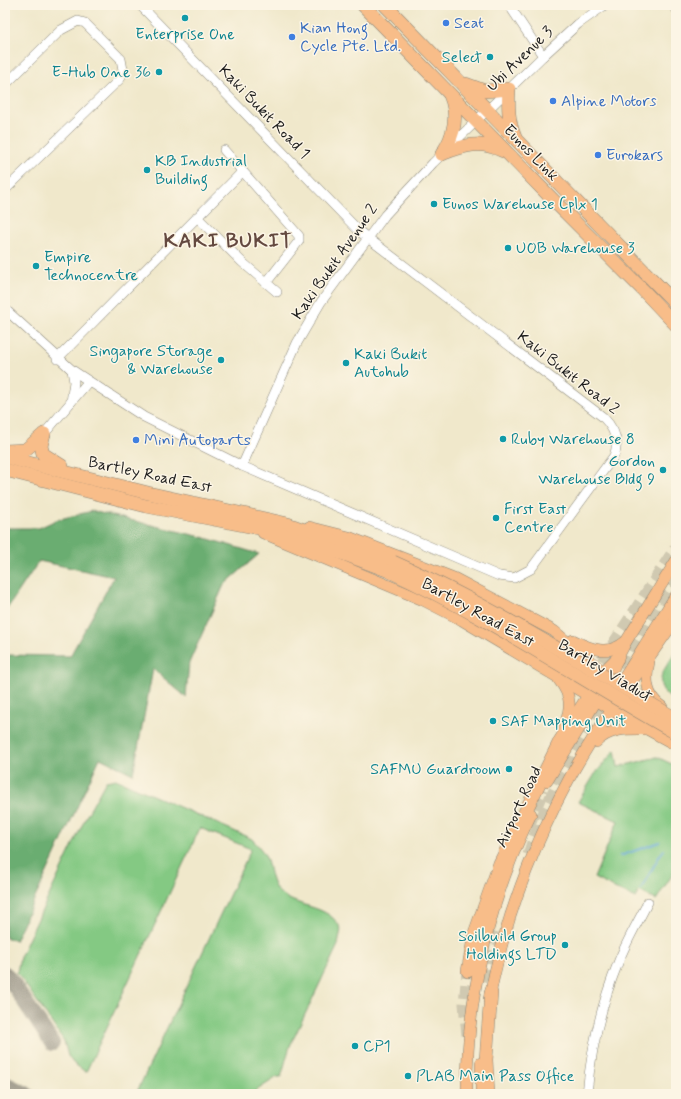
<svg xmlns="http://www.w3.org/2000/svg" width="681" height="1099" font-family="Mynerve,sans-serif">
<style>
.green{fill:#84c983;stroke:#507250}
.forest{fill:#6bad71;stroke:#446446}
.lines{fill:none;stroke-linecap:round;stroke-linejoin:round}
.stream{stroke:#60a7d6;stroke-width:2}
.taxiway{stroke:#868274;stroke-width:16}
.highway-tunnel{stroke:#d0c9b1;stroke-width:13;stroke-dasharray:13 6;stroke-linecap:butt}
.minor-casing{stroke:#868274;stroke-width:10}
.major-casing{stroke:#868274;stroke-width:12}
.highway-casing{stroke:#868274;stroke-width:14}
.minor{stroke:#fff;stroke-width:9}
.major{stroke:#f8bd89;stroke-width:11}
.highway{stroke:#f8bd89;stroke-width:13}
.highway-bridge-casing{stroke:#868274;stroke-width:14;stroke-linecap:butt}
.highway-bridge{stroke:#f8bd89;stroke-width:13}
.culture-dot{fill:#0f9aa8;stroke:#fcf5e5;stroke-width:1.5}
.shop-dot{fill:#3f7fe0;stroke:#fcf5e5;stroke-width:1.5}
.labels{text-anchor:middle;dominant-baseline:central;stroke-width:3;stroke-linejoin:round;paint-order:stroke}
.shop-label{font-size:16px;fill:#366cbe;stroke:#fcf5e5;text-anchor:start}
.culture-label{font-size:16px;fill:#0d838f;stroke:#fcf5e5;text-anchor:start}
.street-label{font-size:16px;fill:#1c1c1c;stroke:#fcf5e5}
.district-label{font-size:20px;font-weight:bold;letter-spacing:1px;fill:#644940;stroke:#fcf5e5}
</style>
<rect width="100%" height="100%" fill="#fcf5e5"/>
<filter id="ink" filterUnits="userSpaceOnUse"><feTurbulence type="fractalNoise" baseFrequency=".025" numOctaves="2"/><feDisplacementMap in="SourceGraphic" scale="8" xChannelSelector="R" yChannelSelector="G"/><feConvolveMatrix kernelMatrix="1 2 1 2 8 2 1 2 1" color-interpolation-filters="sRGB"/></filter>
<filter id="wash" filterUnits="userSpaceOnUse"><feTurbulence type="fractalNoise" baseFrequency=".012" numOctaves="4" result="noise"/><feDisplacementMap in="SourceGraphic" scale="16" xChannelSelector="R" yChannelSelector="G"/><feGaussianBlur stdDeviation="0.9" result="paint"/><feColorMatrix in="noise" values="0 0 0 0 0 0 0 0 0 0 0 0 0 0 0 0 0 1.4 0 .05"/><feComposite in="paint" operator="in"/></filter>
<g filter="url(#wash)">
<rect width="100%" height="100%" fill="#f0e8cb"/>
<g class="green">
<path d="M676,652V702C650,686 662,672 676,652Z"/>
<polygon points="615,750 618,767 657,757 676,766 676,869 656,900 639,891 635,898 594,878 618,821 578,802 595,774"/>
<path d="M116,779L252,839C258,846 265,852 267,861C270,870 271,883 277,890C295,910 328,902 341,929L338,945L290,1046L281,1077H277L251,1094H136L251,849L200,828L86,1072L73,1063L68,1056L64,1041L17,972L20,957L87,815L106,781Z"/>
</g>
<polygon class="forest" points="92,511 202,537 259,554 224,585 189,663 186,697 153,669 133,774 100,758 15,941 5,937 5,655 70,656 114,577 39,561 7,609 5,608 5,528 39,528 56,520"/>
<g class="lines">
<g class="stream">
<polyline points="620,856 660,842"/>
<polyline points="641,889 660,855 664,850"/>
</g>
<g class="taxiway">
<polyline points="5,974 12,982 52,1043"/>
<polyline points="5,1084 26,1094"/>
</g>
</g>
</g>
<g filter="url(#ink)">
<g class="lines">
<g class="highway-tunnel">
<polyline points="593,678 610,650 676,548"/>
<polyline points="528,826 543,789"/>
<path d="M529,855C544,806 568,762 593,717C620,670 647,624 676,578"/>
<polyline points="482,981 494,928"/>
<polyline points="468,1035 465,1004 468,971"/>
</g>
<defs>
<g id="minor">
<polyline points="509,5 543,56"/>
<polyline points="675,5 676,9"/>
<polyline points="5,85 61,30 78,21 85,23 121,59 123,70 120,79 5,190"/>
<polyline points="224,150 299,236 299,241 266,283"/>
<polyline points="197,217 242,262 277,292"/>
<path d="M5,309L72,370L144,417L242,466L499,576L514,578L531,569L614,456C620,441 614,428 603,417L360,232L140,5"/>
<polyline points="57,359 242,172"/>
<polyline points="71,402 74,382 72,370"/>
<polyline points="44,434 88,382"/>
<polyline points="242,466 297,343 321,302 385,215 433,163 543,56 578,24 605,5"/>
<path d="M587,1094C591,1049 601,1005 618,963C626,942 638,922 648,902"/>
</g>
<g id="major">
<polyline points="309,527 349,537 454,578 554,631 601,670"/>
<polyline points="263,533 423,600 462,620 621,715 676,745"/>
<path d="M573,640C590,649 609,656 625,642"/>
<path d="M649,662C645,680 646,696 662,707"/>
<polyline points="614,667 617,659 627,640 676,561"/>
<path d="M559,680C575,700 569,711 563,733"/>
<path d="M596,742C610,728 626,729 644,729"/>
<polyline points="547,781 601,693"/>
<path d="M489,1000C504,921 530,852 568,781C598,724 640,672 676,619"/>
<path d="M467,1094C466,999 489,900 531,814"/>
<polyline points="481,1094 481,1063"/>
</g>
<g id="highway">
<polyline points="363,5 558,205 642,289 676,325"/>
<polyline points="385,5 676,304"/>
<path d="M466,84L485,91L509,89C508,107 508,121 515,137"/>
<path d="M442,154C464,145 481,140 503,151"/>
<path d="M442,154C454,136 459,116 450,95"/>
<polyline points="44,434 41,446 43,454 62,466"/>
<polyline points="5,451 25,450 44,434"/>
<polyline points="5,457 148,493 288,524 393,562"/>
<polyline points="5,470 146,506 269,530 344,554 389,571"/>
<polyline points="597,700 622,683 676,597"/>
<polyline points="468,971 475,933 500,863 560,741 604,672 617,659"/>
<polyline points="488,1094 486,1060 491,993"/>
</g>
</defs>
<use href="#minor" class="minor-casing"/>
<use href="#major" class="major-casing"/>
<use href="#highway" class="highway-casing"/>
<use href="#minor" class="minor"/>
<use href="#major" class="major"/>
<use href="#highway" class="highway"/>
<defs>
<g id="highway-bridge">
<path d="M393,562C492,606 583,664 676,719"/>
<path d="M389,571C489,617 580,679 676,733"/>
</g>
</defs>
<use href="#highway-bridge" class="highway-bridge-casing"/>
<use href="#highway-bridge" class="highway-bridge"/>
</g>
</g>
<g class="culture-dot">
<circle cx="185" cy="18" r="4"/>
<circle cx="490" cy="57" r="4"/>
<circle cx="159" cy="72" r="4"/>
<circle cx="147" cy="170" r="4"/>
<circle cx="434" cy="204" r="4"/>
<circle cx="508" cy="248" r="4"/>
<circle cx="36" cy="266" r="4"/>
<circle cx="221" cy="360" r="4"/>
<circle cx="346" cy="363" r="4"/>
<circle cx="503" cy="439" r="4"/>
<circle cx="663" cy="470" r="4"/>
<circle cx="496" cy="518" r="4"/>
<circle cx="493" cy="721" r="4"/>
<circle cx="509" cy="769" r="4"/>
<circle cx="565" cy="945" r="4"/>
<circle cx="355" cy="1046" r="4"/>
<circle cx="408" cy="1076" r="4"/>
</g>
<g class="shop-dot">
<circle cx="446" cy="23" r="4"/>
<circle cx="292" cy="37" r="4"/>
<circle cx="553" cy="101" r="4"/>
<circle cx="598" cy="155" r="4"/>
<circle cx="136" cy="440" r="4"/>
</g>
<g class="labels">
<g class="shop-label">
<text x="454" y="23">Seat</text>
<text x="300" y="28">Kian Hong<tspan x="300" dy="18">Cycle Pte. Ltd.</tspan></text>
<text x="561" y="101">Alpine Motors</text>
<text x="606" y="155">Eurokars</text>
<text x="144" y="440">Mini Autoparts</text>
</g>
<g class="culture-label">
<text x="185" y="34" text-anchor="middle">Enterprise One</text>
<text x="482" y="57" text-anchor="end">Select</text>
<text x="151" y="72" text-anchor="end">E-Hub One 36</text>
<text x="155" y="161">KB Industrial<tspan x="155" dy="18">Building</tspan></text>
<text x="442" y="204">Eunos Warehouse Cplx 1</text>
<text x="516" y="248">UOB Warehouse 3</text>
<text x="44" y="257">Empire<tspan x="44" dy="18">Technocentre</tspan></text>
<text x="213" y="351" text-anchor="end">Singapore Storage<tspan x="213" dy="18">&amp; Warehouse</tspan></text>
<text x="354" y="354">Kaki Bukit<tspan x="354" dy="18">Autohub</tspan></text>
<text x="511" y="439">Ruby Warehouse 8</text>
<text x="655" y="461" text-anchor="end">Gordon<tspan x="655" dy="18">Warehouse Bldg 9</tspan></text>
<text x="504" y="509">First East<tspan x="504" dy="18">Centre</tspan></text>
<text x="501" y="721">SAF Mapping Unit</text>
<text x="501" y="769" text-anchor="end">SAFMU Guardroom</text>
<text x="557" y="936" text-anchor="end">Soilbuild Group<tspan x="557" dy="18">Holdings LTD</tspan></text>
<text x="363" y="1046">CP1</text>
<text x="416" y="1076">PLAB Main Pass Office</text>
</g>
<g class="street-label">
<text transform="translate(520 59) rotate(-44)">Ubi Avenue 3</text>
<text transform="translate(264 112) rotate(46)">Kaki Bukit Road 1</text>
<text transform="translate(531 153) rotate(46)">Eunos Link</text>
<text transform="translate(335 262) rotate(-55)">Kaki Bukit Avenue 2</text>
<text transform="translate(568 373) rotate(38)">Kaki Bukit Road 2</text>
<text transform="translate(150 475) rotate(12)">Bartley Road East</text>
<text transform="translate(478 613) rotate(29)">Bartley Road East</text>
<text transform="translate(605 671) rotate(31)">Bartley Viaduct</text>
<text transform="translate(519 807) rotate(-65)">Airport Road</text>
</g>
<g class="district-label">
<text x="228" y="241">KAKI BUKIT</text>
</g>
</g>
<rect width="681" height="1099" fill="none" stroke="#fcf5e5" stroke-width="20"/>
</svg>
